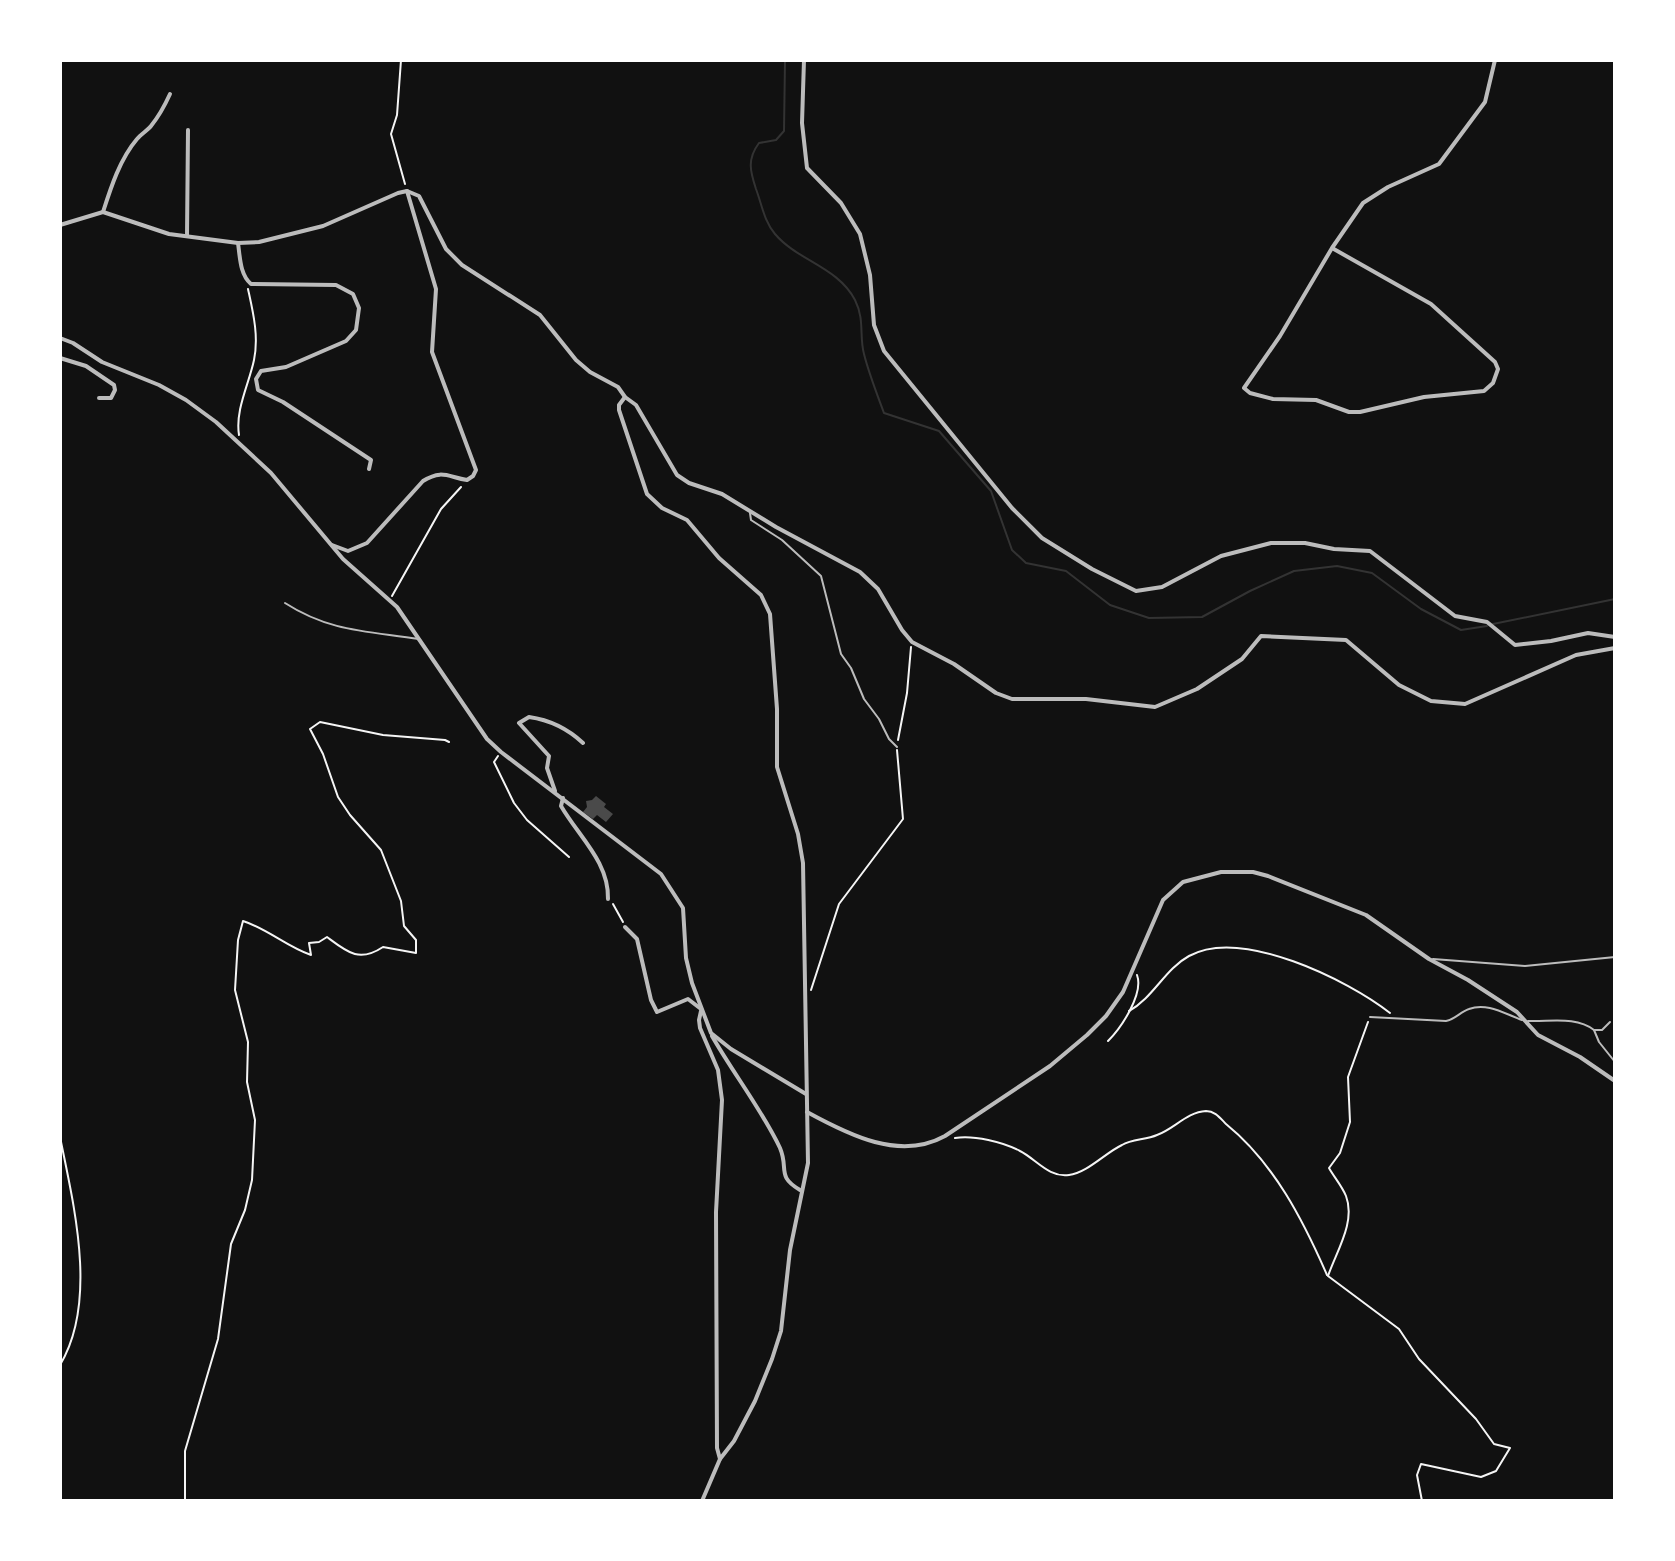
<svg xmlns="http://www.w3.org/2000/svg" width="1675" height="1561" font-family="'Archivo Narrow',sans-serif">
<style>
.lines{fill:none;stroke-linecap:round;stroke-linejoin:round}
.stream{stroke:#333;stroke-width:2}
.building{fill:#4a4a4a}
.path{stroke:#f5f5f5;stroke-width:2}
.service{stroke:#bcbcbc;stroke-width:2}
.minor{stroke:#bcbcbc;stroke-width:4}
</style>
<rect width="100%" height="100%" fill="#111"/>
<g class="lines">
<g class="stream">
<path d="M785,60L784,131L776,140L759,143C747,159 750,171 756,189C762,205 764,221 775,234C798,261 838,267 855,300C865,320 859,336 864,354C869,374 877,394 884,413L939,431L991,491L1012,550L1026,563L1066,571L1110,605L1149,618L1202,617L1250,591L1294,571L1337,566L1372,573L1421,609L1461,630L1487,626"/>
<polyline points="1493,624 1615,599"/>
</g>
</g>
<polygon class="building" points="596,796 606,804 604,807 613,814 606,822 597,815 593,819 583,812 587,807 586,801 592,800"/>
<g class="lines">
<g class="path">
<polyline points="401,60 397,115 391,134 405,184"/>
<path d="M239,435C235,410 249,384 254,360C259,336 253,312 248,289"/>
<polyline points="392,596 441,509 461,487"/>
<polyline points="898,740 907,693 911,647"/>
<polyline points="498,756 494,762 514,803 527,820 569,857"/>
<polyline points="613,904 623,922"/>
<polyline points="811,990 839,904 903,819 897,750"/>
<path d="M1129,1011C1153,998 1165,969 1189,956C1241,927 1348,980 1390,1013"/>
<path d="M1368,1022L1348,1077L1350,1122L1340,1153L1329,1168C1334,1177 1342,1186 1346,1196C1356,1222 1336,1252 1328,1276L1399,1329L1419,1359L1476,1419L1494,1444L1510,1448L1496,1471L1481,1477L1421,1464L1417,1475L1422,1501"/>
<path d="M1108,1041C1121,1028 1144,994 1137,975"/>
<path d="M60,1137C74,1206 98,1302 60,1365"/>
<path d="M955,1138C974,1135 1003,1142 1020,1151C1036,1159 1049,1178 1069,1175C1087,1173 1105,1153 1122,1145C1132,1139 1146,1140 1157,1135C1174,1129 1187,1112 1206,1111C1215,1111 1220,1118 1226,1124C1274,1163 1303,1220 1327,1275"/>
<path d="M185,1501V1451L218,1339L231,1244L245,1210L252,1180L255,1120L247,1082L248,1042L235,990L238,940L243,921C268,929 287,947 311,955L309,943L319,942L327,937C347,952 359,963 383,947L416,953V940L404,926L401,901L381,850L350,815L338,797L323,754L310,729L320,722L383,735L445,740L449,742"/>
</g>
<g class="service">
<polyline points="750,513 751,520 782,540 821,576 841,654 851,668 864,699 879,719 889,739 897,747"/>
<path d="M285,603C330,632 368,631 419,639"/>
<polyline points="1433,959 1525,966 1615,957"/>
<path d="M1370,1017L1446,1021C1456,1019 1460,1012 1469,1009C1487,1002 1505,1014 1522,1020"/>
<path d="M1528,1021C1550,1022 1576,1016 1594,1030H1602L1610,1022"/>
<polyline points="1594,1030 1599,1042 1615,1062"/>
</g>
<g class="minor">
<polyline points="804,60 802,123 807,168 841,203 860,234 870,275 874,325 884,351 1012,508 1042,538 1092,569 1136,591 1162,587 1221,556 1271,543 1305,543 1334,549 1370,551 1455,616 1487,622 1515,645 1551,641 1588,633 1615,637"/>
<path d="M103,212C111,187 120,159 137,139C141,134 147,131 151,126C159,116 165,105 170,94"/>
<polyline points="60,225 103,212 169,234 238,243 259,242 323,226 398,193 407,191 419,196 446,249 462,265 540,315 576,360 590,372 618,387 625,397 636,405 677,475 689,483 722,494 776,527 860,572 878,589 902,630 912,642 954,664 996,693 1012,699 1086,699 1155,707 1197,689 1242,659 1261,636 1346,640 1399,685 1431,701 1465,704 1576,655 1615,648"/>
<polyline points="187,236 188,130"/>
<path d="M238,243C240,257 240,275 251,284L336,285L353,294L359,308L356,330L346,341L286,367L261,371L256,379L258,390L283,402L371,460L369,469"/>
<polyline points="1332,248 1431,304 1495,362 1498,369 1493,383 1484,391 1424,397 1360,412 1349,412 1316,400 1273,399 1250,393 1244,388 1280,336 1332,248 1363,203 1388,187 1439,164 1485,102 1495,60"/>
<polyline points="60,338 73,343 102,362 159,385 186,400 216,422 271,473 343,559 397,607 487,739 501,752 661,874 683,908 686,958 692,983 711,1033 731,1049 806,1094"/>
<polyline points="60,358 86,366 114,385 115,390 111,398 99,398"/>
<polyline points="625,397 619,405 619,410 647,494 662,508 687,520 719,558 761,595 770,614 777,709 777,767 798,834 803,863 808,1163 790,1250 781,1331 772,1359 755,1401 734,1441 720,1459 702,1501"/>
<path d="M332,545L348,551L367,543L423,481C442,469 448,477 467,480L473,476L476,470L432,352L436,289L407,191"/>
<path d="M555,791L547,768L549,756L519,723L529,717C550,720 567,728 583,743"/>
<path d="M563,798L561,806C579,837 609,862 608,899"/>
<polyline points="625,927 637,939 651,1000 657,1012 688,999 701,1009"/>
<polyline points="701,1011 699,1020 700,1028 718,1070 722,1100 716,1212 717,1448 720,1459"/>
<path d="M712,1036C733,1073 762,1110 780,1148C789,1169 776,1176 800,1190"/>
<path d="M807,1112C849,1135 900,1161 945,1136L1050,1066L1087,1035L1106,1016L1123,992L1163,900L1183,882L1221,872H1253L1268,876L1366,915L1429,959L1468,980L1517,1012L1538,1035L1580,1057L1615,1081"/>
</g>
</g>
<rect width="1675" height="1561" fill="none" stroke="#ffffff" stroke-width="124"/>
</svg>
